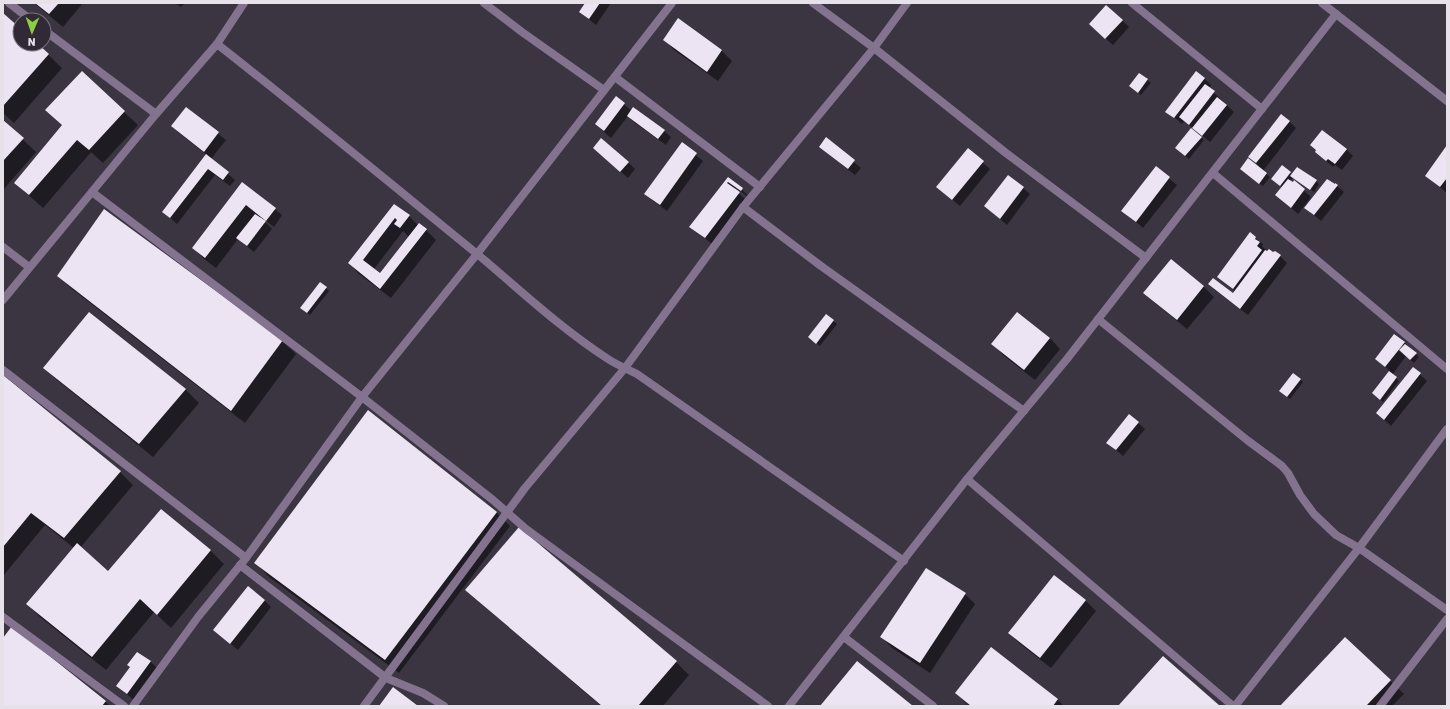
<svg xmlns="http://www.w3.org/2000/svg" width="1450" height="709" font-family="Rubik,sans-serif">
<style>
.shadow{fill:#0007;fill-rule:evenodd}
.building{fill:#ece3f3}
.lines{fill:none;stroke-linecap:round;stroke-linejoin:round}
.street{stroke:#83738e;stroke-width:8}
</style>
<rect width="100%" height="100%" fill="#3b3441"/>
<g class="shadow">
<polygon points="34,3 83,3 63,27"/>
<polygon points="175,3 185,3 181,7"/>
<polygon points="586,3 611,3 596,25 580,12"/>
<polygon points="3,14 20,29 20,44 37,44 62,68 14,123 3,113"/>
<polygon points="679,20 722,51 732,61 718,81 674,50 664,39"/>
<polygon points="1122,20 1129,27 1113,45 1097,31"/>
<polygon points="82,73 138,125 103,163 91,152 43,208 15,183 63,126 47,110"/>
<polygon points="1139,74 1151,83 1141,95 1130,86"/>
<polygon points="1204,78 1211,85 1209,88 1234,112 1210,142 1184,121 1182,124 1167,111"/>
<polygon points="616,98 632,111 664,131 671,137 666,145 635,123 628,116 611,138 603,131 596,124"/>
<polygon points="186,108 226,140 211,159 235,180 230,186 215,175 177,224 164,212 207,155 179,133 172,126"/>
<polygon points="3,121 36,152 3,190"/>
<polygon points="1289,121 1296,128 1263,171 1270,177 1263,186 1244,172 1259,166 1250,157"/>
<polygon points="1201,137 1204,140 1189,159 1179,151"/>
<polygon points="827,139 861,168 855,175 820,147"/>
<polygon points="682,144 703,161 667,211 652,200 646,194"/>
<polygon points="1447,147 1447,193 1426,176"/>
<polygon points="594,148 628,162 635,169 628,178"/>
<polygon points="1346,149 1353,156 1342,170 1335,165 1333,167 1316,152"/>
<polygon points="968,150 990,169 960,206 937,187"/>
<polygon points="1282,167 1292,175 1316,181 1319,184 1314,192 1293,177 1290,181 1293,184 1294,182 1311,197 1298,214 1276,195 1282,187 1276,182"/>
<polygon points="1156,168 1177,185 1143,228 1123,211"/>
<polygon points="1009,176 1030,194 1007,225 985,206"/>
<polygon points="728,178 749,196 748,197 736,188 734,189 746,200 712,244 691,227"/>
<polygon points="1337,186 1344,192 1321,221 1306,208"/>
<polygon points="255,193 282,215 274,227 265,220 264,221 272,229 254,252 238,239 216,268 203,258 193,248"/>
<path d="M394,205L409,216L418,225L426,230L436,240L391,298L359,274L349,263ZM403,231L409,237L380,274L374,269Z"/>
<polygon points="1250,234 1263,244 1262,246 1266,250 1265,251 1280,256 1287,263 1248,315 1216,291 1209,284 1233,294 1235,291 1218,277"/>
<polygon points="1171,260 1204,287 1214,297 1187,329 1155,303 1145,293"/>
<polygon points="58,276 282,341 296,354 245,423 72,289"/>
<polygon points="321,284 329,291 310,315 305,311"/>
<polygon points="826,315 837,324 820,346 812,340"/>
<polygon points="1394,335 1405,343 1419,357 1414,363 1406,356 1392,375 1399,381 1383,402 1373,393 1390,371 1376,359"/>
<polygon points="1050,338 1060,349 1035,380 1003,355 993,344"/>
<polygon points="44,368 185,389 199,403 153,457 58,381"/>
<polygon points="1413,368 1427,381 1391,426 1377,413"/>
<polygon points="3,377 120,472 133,485 80,548 108,572 161,510 211,551 224,564 171,628 154,612 106,670 40,617 27,604 74,548 45,525 3,576"/>
<polygon points="1300,379 1303,382 1290,399 1283,394"/>
<polygon points="1138,423 1145,429 1123,456 1108,443"/>
<polygon points="496,512 510,526 399,673 269,577 256,563"/>
<polygon points="1054,576 1086,601 1096,611 1051,668 1019,643 1009,633"/>
<polygon points="466,590 676,662 689,675 663,706 601,706 480,603"/>
<polygon points="965,594 975,604 930,673 892,648 882,637"/>
<polygon points="264,600 271,607 238,650 214,630"/>
<polygon points="12,628 106,702 110,706 3,706 3,640"/>
<polygon points="992,649 1058,700 1064,706 969,706 956,693"/>
<polygon points="138,653 151,662 158,669 134,700 117,686 131,667"/>
<polygon points="1390,681 1404,694 1392,706 1281,706"/>
</g>
<g class="building">
<polygon points="35,3 59,3 49,14"/>
<polygon points="585,3 600,3 589,19 579,12"/>
<polygon points="1106,5 1123,20 1105,39 1089,24"/>
<polygon points="3,13 20,28 20,44 38,44 49,54 3,106"/>
<polygon points="678,18 722,50 707,72 663,40"/>
<polygon points="82,71 125,111 89,150 77,140 29,195 14,183 62,125 45,110"/>
<polygon points="1196,71 1205,78 1174,118 1165,112"/>
<polygon points="1139,73 1148,79 1138,93 1129,86"/>
<polygon points="1205,84 1215,91 1189,125 1179,117"/>
<polygon points="616,96 625,103 604,131 595,124"/>
<polygon points="1217,97 1227,105 1202,136 1192,128"/>
<polygon points="186,107 219,132 204,152 171,126"/>
<polygon points="633,107 665,130 658,139 627,116"/>
<polygon points="1281,114 1290,121 1256,163 1248,157"/>
<polygon points="3,120 24,138 3,161"/>
<polygon points="1191,128 1202,137 1185,156 1175,148"/>
<polygon points="1322,130 1347,149 1335,164 1328,159 1326,161 1315,152 1316,150 1310,145"/>
<polygon points="826,137 855,160 848,169 819,147"/>
<polygon points="601,138 629,162 620,172 593,148"/>
<polygon points="682,142 697,153 660,205 644,194"/>
<polygon points="1447,145 1447,178 1440,187 1425,176"/>
<polygon points="968,148 984,161 952,200 936,187"/>
<polygon points="206,154 229,172 223,180 208,169 170,218 162,212"/>
<polygon points="1248,158 1267,173 1259,184 1240,169"/>
<polygon points="1282,165 1291,172 1280,186 1271,179"/>
<polygon points="1156,166 1170,177 1136,222 1121,211"/>
<polygon points="1297,167 1317,180 1310,190 1290,176"/>
<polygon points="1008,175 1024,187 1000,219 984,206"/>
<polygon points="728,177 743,188 741,191 728,182 727,183 740,192 705,238 689,227"/>
<polygon points="1288,179 1293,182 1294,180 1305,189 1291,208 1275,195"/>
<polygon points="1327,179 1335,184 1335,183 1338,185 1314,215 1304,208"/>
<polygon points="242,182 276,208 266,221 246,205 205,258 192,248"/>
<polygon points="394,204 410,215 400,228 394,224 397,220 395,218 363,260 380,273 419,223 427,229 380,289 348,263"/>
<polygon points="104,209 283,340 231,411 57,276"/>
<polygon points="255,214 266,221 247,246 236,238"/>
<polygon points="1250,232 1256,237 1255,239 1260,242 1257,246 1262,250 1233,289 1217,277"/>
<polygon points="1269,249 1273,252 1275,251 1281,255 1240,309 1208,284 1213,278 1233,293 1265,250 1267,251"/>
<polygon points="1171,259 1204,286 1177,320 1143,293"/>
<polygon points="320,282 327,287 307,313 300,308"/>
<polygon points="89,312 186,389 139,444 43,368"/>
<polygon points="1017,312 1050,338 1024,370 991,344"/>
<polygon points="826,314 834,320 816,344 808,337"/>
<polygon points="1394,334 1405,342 1385,367 1375,359"/>
<polygon points="1405,344 1417,353 1410,360 1399,350"/>
<polygon points="1413,367 1421,373 1384,420 1376,413"/>
<polygon points="1389,371 1397,377 1380,400 1372,393"/>
<polygon points="1293,373 1301,379 1287,397 1279,391"/>
<polygon points="3,375 121,471 64,538 31,513 3,547"/>
<polygon points="368,410 497,512 385,660 254,563"/>
<polygon points="1129,414 1139,422 1116,450 1106,443"/>
<polygon points="161,509 211,550 157,615 140,599 92,657 26,604 77,543 108,571"/>
<polygon points="519,527 677,661 638,706 602,706 465,590"/>
<polygon points="926,568 966,593 920,663 880,637"/>
<polygon points="1054,575 1086,600 1040,658 1008,633"/>
<polygon points="248,586 265,600 230,644 213,630"/>
<polygon points="12,626 106,701 102,706 3,706 3,638"/>
<polygon points="1345,637 1391,680 1366,706 1280,706"/>
<polygon points="991,647 1058,699 1053,706 971,706 955,693"/>
<polygon points="137,652 151,661 127,694 116,686 130,667 127,665"/>
<polygon points="1163,656 1220,706 1118,706"/>
<polygon points="857,661 913,706 820,706"/>
<polygon points="393,687 418,706 379,706"/>
</g>
<g class="lines">
<g class="street">
<polyline points="9,3 31,20"/>
<polyline points="484,3 522,32 604,90"/>
<polyline points="813,3 874,48 1006,153 1146,258"/>
<polyline points="1132,3 1262,109"/>
<polyline points="1322,3 1447,101"/>
<polyline points="44,30 156,114"/>
<path d="M217,44C304,112 390,183 476,253C519,289 560,328 608,359C617,365 627,369 637,374L904,561"/>
<polyline points="615,77 760,187"/>
<polyline points="1213,173 1447,369"/>
<polyline points="92,192 362,397 493,500 526,529 768,706"/>
<polyline points="743,207 821,266 1024,411"/>
<polyline points="3,247 29,267"/>
<polyline points="3,300 156,114 217,44 244,3"/>
<polyline points="1098,319 1247,440 1282,466 1288,473 1300,495 1314,514 1336,535 1359,548 1447,610"/>
<polyline points="3,370 246,558"/>
<polyline points="967,479 1233,706"/>
<polyline points="240,565 386,678 423,693 444,706"/>
<polyline points="3,617 124,706"/>
<polyline points="844,637 933,706"/>
<polyline points="133,706 198,617 246,558 362,397 477,254 672,3"/>
<polyline points="364,706 525,488 625,368 743,207 874,48 907,3"/>
<polyline points="789,706 967,479 1067,359 1336,14"/>
<polyline points="1235,706 1359,548 1447,429"/>
<polyline points="1380,706 1447,619"/>
</g>
</g>
<rect width="1450" height="709" fill="none" stroke="#e7e2ea" stroke-width="8"/>
<g transform="translate(32 32) rotate(182)"><circle r="19" fill="#312a36" stroke="#7a747e"/>
<path d="M0-3L7 15L0 10L-7 15Z" fill="#8ecd42"/>
<text y="-6" font-size="11" font-weight="bold" text-anchor="middle" fill="#e7e2ea">N</text>
</g>
</svg>
